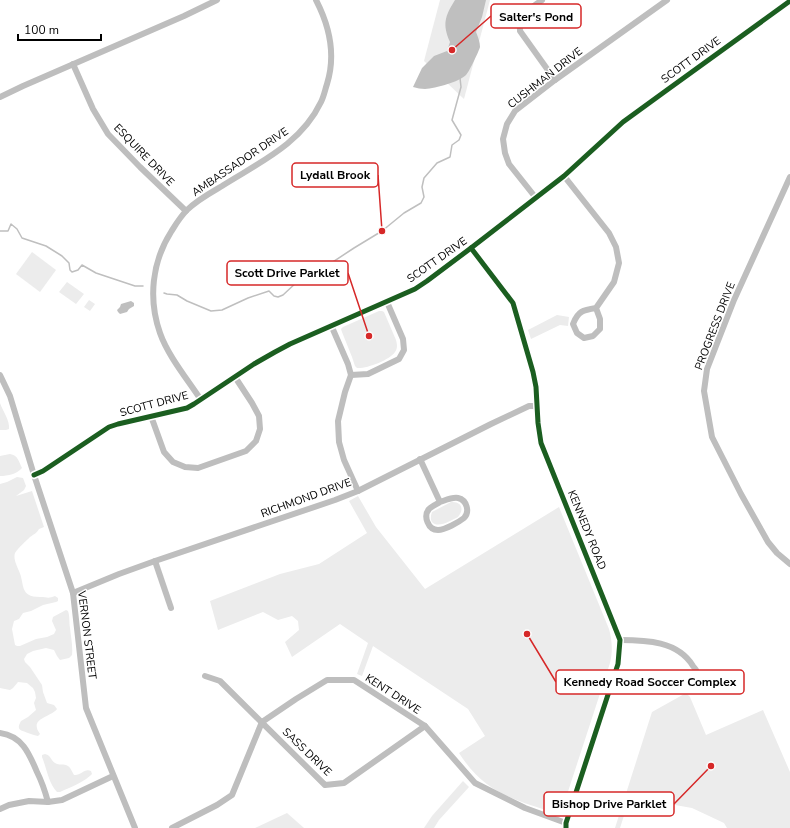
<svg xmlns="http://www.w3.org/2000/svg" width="790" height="828" font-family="'Nunito Sans',sans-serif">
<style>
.green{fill:#ececec}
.water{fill:#bfbfbf}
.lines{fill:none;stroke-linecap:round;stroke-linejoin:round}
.stream{stroke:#bfbfbf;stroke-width:1.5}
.minor{stroke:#bebebe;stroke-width:6}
.cycleway-casing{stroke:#fff;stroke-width:8}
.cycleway{stroke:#1b5e20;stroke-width:5}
.labels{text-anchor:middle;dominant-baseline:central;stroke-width:3;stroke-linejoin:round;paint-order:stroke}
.street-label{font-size:11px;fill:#000;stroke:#fff}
.leader{fill:none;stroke:#d62828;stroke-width:1.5}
.callout-dot{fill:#d62828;stroke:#fff;stroke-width:1.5}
.callout{fill:#fff;stroke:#d62828;stroke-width:1.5}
.callout-label{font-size:12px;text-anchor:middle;font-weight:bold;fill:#000}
</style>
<rect width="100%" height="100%" fill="#fff"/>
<g class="green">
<polygon points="440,0 490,0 464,99 424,61"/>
<polygon points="32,252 56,270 40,292 16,274"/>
<polygon points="67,282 84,294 76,304 59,292"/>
<polygon points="89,300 95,304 90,311 84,307"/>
<path d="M379,311H382L384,312L396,340C397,344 398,348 395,352C390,360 366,369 357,368L355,366L352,357L342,332L341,329L343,327Z"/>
<polygon points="557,315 569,317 568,326 560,325 531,339 528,330"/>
<path d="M0,403C3,412 10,420 9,429L6,430H0Z"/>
<path d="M10,454C18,455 19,462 22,468C17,474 8,476 0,476V456Z"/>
<path d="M17,477L23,478L26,486L24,490L16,496L32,491L44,527L39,529C37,533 34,534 30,537C26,541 18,548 15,553C13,559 17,566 19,571C25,584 19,597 40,597C47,597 48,599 55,596L58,598V601L56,602L43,605L31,611L23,613L19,619L14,621L12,629L15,645L17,646H20L36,639L47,637L54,634L56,630L52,621L53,617L66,610L68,611C70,617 69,622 70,628C71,638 73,646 72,655L69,658L60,660L57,656L54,650L46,648L33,651L27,654L24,659L25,662L30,667L42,685L43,692L47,703L54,705L57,709C52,716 34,718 37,728C37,730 39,732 40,734L38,736C33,735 31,734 28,733C20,730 16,730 21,721L28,717L36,710L34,703L36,698L35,692L33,688L27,683L18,682L13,688L10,690L0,688V484L7,482Z"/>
<path d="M358,496L376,527L425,589L559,507L609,629C612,640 613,651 610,663L561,813L558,814C514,799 486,795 459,753L485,736L468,709L373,646L362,676L357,674L368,643L340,624L292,657L285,642L299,630L298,621L292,616L278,620L263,612L218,630L210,601L280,574L319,564L367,533L349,501Z"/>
<path d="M451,502C461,501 465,509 458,517C452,520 438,529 432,522C430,519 431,515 432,512Z"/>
<polygon points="686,693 690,697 706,735 763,710 790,772 790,828 727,828 724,823 692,808 630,797 620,828 615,828 652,712"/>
<path d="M45,754C52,756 50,760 55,763C59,766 64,763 68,766C71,768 72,772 74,775C81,776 84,768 91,771L92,774C86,781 69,788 60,792H57C48,782 47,769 42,757V755Z"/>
<polygon points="463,781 469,787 439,820 434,828 424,828 432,816"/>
<polygon points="287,813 304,828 255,828"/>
</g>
<g class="water">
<path d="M455,0H486L482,17L476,32C478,37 480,42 480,47C479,51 469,72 466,75C459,82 436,88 425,89C421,89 417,88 413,87L422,68L434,56L447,51L450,42C442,24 445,16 455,0Z"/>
<polygon points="131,301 134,303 134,306 129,309 127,312 120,314 118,312 117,310 120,307 121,304"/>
</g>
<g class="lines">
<g class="stream">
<polyline points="0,231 8,231 11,224 17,229 22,238 46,246 62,256 69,263 70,270 72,272 78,270 82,265 96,273 135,286 143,286"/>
<polyline points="164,293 167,294 177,295 187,301 211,311 222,310 248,298 269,291 274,296 278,297 283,295 298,281 313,275 354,248 382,231 404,213 421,203 424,197 422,187 424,178 437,163 450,157 452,145 459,140 461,135 452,120 461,87 460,78"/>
</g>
<g class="minor">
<path d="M542,0C529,10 519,12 520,31L555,80"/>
<polyline points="73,64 93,109 108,134 140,167 186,211"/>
<polyline points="0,97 23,86 184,16 217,0"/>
<path d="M564,176L609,233L616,247L619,263L614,282L596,308C583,310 578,311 573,324L577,333L584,338L593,336L600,329V319L596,308"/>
<polyline points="790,177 734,300 707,369 704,391 712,437 741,494 768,542 777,553 790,564"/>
<polyline points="536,198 509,164 505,153 503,139 507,124 515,111 555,80 667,0"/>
<polyline points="471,248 513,303 533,372 536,387 538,423 541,443 620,640 618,664 566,823 566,828"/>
<polyline points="331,325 348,364 351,375 345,392 338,421 339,442 344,460 358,491"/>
<polyline points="0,375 10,396 34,475 73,593 86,708 135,828"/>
<polyline points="351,375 368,374 399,359 404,350 403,339 387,302"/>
<path d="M201,400C188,380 168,356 160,333C148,299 152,262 171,232C176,224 180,217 187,210C197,200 210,193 222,186C260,162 301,144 321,102C324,96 325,90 327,84C336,55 330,27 316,0"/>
<polyline points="151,416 164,452 173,462 185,467 198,468 246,451 256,441 260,429 259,416 252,403 235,377"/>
<path d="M420,459L440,502C437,504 432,506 429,509C423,516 428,530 438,530C445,530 459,522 464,518C470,512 467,500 458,498C452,497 446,500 440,502"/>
<polyline points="34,475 43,471 109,427 118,424 187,408 194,404 254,364 275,352 290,344 415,289 427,281 471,248 564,176 623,122 667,90 790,1"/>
<polyline points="155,561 171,608"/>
<polyline points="73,593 119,574 155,561 335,500 358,491 491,424 529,406 538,406"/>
<path d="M620,640C646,640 678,641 693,666C695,668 697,671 698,674C699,677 698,682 698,686"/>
<polyline points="205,676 220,681 325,785 344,783 425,726"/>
<path d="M0,733C22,736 29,753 37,772C42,782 45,791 48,802"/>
<polyline points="0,809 9,805 29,801 48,802 62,800 113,776"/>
<polyline points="172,828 217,805 232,795 262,722 296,699 327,680 354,680 425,726 475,783 525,808 566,823"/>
</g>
<defs>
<g id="cycleway">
<polyline points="471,248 513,303 533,372 536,387 538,423 541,443 620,640 618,664 566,823 566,828"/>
<polyline points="34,475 43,471 109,427 118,424 187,408 194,404 254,364 275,352 290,344 415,289 427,281 471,248 564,176 623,122 667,90 790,1"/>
</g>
</defs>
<use href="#cycleway" class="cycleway-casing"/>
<use href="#cycleway" class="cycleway"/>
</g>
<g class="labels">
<g class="street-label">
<text transform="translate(691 60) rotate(-36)">SCOTT DRIVE</text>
<text transform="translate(545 78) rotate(-38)">CUSHMAN DRIVE</text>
<text transform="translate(144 155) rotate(46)">ESQUIRE DRIVE</text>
<text transform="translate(240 162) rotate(-34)">AMBASSADOR DRIVE</text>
<text transform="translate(437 260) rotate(-35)">SCOTT DRIVE</text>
<text transform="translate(715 326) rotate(-69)">PROGRESS DRIVE</text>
<text transform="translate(154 404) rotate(-15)">SCOTT DRIVE</text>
<text transform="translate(306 498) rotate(-20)">RICHMOND DRIVE</text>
<text transform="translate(587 530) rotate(68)">KENNEDY ROAD</text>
<text transform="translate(87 635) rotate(83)">VERNON STREET</text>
<text transform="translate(393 694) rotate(33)">KENT DRIVE</text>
<text transform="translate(307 752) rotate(44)">SASS DRIVE</text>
</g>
</g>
<path class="leader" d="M452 50L491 16M382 231L378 175M369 336L348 273M527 634L556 682M711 766L674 804"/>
<g class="callout-dot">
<circle cx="452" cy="50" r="4"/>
<circle cx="382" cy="231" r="4"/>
<circle cx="369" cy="336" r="4"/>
<circle cx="527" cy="634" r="4"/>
<circle cx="711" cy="766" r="4"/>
</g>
<g class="callout">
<rect x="491" y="4" width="90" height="24" rx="4"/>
<rect x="292" y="163" width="86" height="24" rx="4"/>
<rect x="227" y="261" width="121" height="24" rx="4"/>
<rect x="556" y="670" width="188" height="24" rx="4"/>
<rect x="544" y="792" width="130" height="24" rx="4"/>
</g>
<g class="callout-label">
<text x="536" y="21">Salter's Pond</text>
<text x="335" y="179">Lydall Brook</text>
<text x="287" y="277">Scott Drive Parklet</text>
<text x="650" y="686">Kennedy Road Soccer Complex</text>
<text x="609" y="808">Bishop Drive Parklet</text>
</g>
<path d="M18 34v6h83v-6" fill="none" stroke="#000000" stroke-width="2"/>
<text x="24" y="34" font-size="12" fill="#000000" stroke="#ffffff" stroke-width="3" paint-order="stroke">100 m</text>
</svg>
